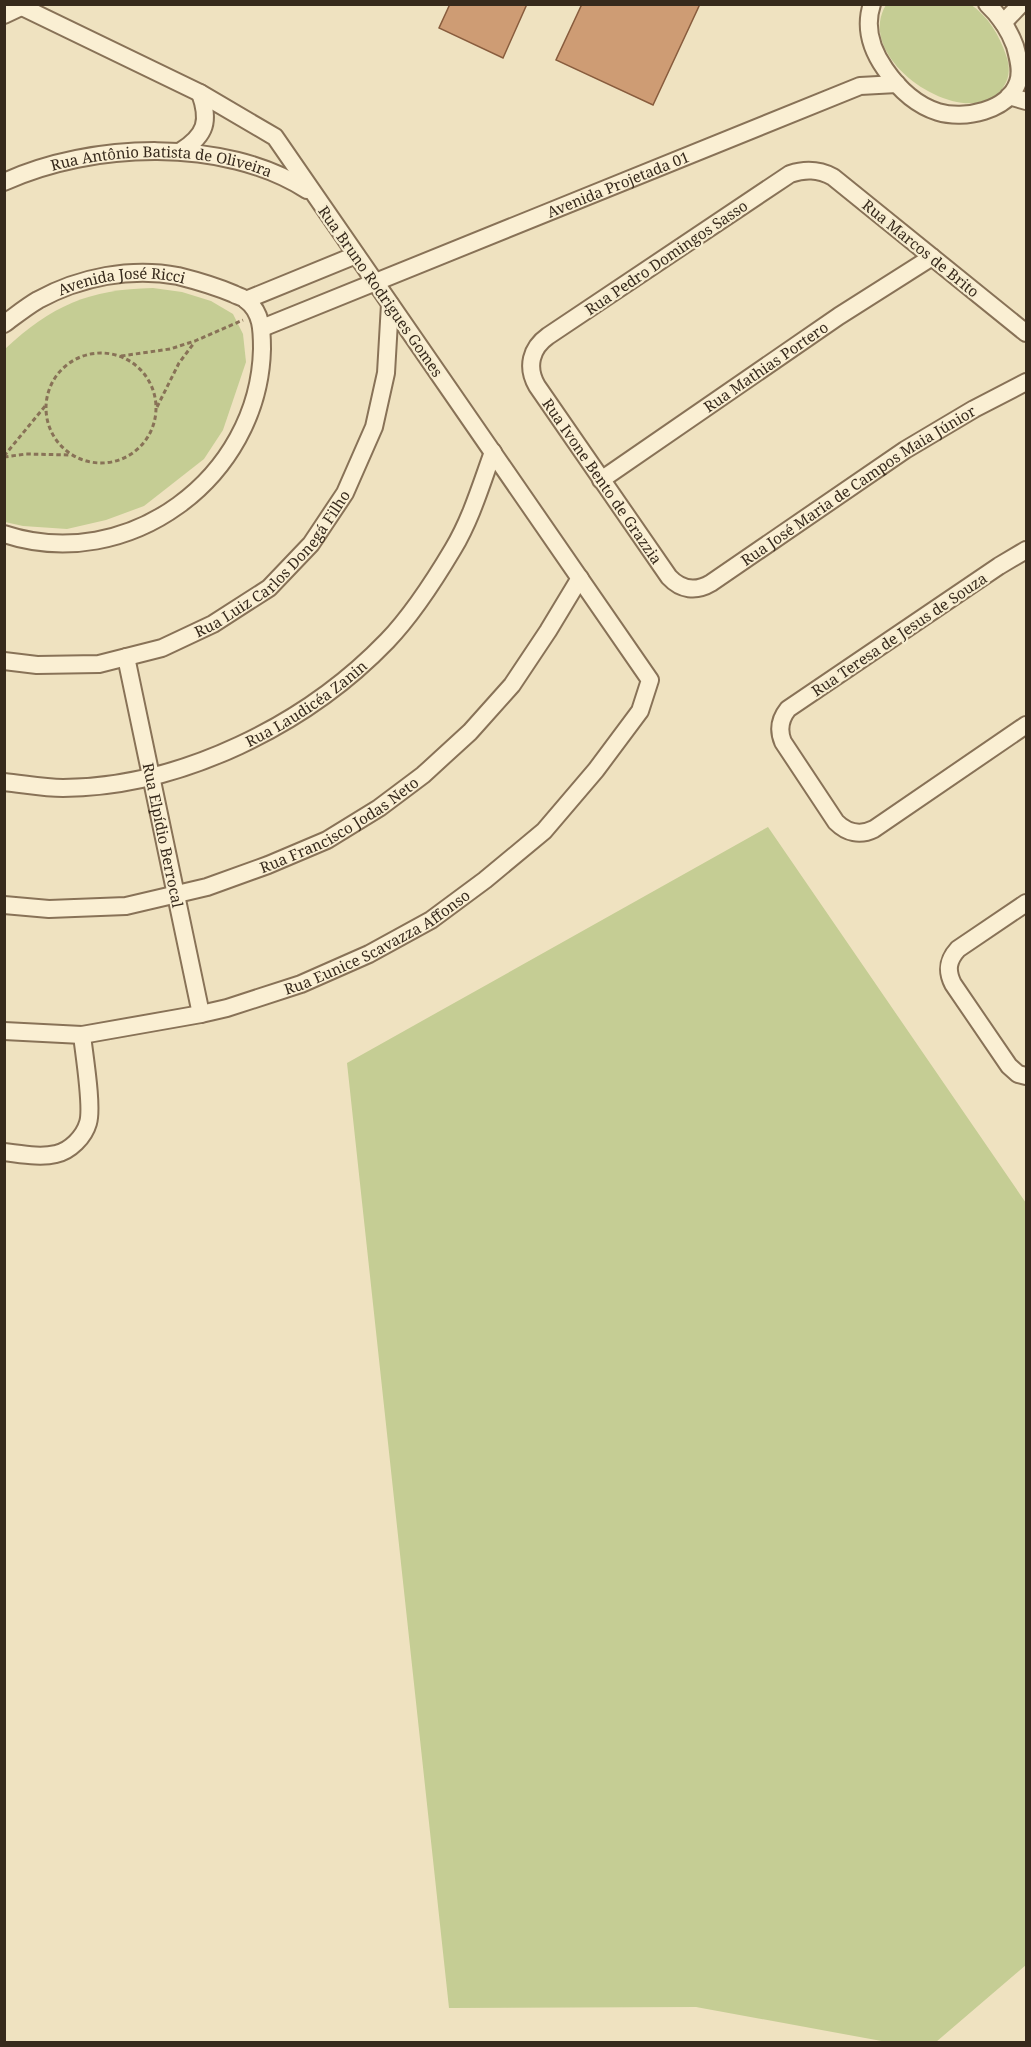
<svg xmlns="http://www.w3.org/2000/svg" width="1031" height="2047" font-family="'Noto Serif',serif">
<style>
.green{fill:#c5cd94}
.building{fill:#ce9c74;stroke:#885c3d;stroke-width:1.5}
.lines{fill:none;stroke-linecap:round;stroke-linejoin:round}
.minor-casing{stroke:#887257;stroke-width:20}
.path{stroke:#887257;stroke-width:3;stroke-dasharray:4.5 3;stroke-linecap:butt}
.minor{stroke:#faefd3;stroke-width:16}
.labels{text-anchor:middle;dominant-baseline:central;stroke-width:4.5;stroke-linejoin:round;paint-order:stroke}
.street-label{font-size:15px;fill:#372a1c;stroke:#f6eccf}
</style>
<rect width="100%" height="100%" fill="#efe2c0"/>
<g class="green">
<path d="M886,5L970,4C989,17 999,35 1006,55C1010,66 1010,77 1004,86C973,138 851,62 886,5Z"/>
<path d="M153,288L182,292L211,301L233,314L243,334L246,362L223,430L204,459L144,506L106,520L67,529L23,526L5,522V349C51,306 89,289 153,288Z"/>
<polygon points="768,827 1026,1203 1026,1965 936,2042 887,2042 696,2007 449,2008 347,1063"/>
</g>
<g class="building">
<polygon points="450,4 527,4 503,58 439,28"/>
<polygon points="582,4 700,4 653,105 556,60"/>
</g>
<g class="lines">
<defs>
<g id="minor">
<path d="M872,4C864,28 871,49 885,69C898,88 916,105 938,112C964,120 1008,111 1018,82C1022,71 1018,57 1015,46C1009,30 999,15 987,4"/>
<polyline points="4,15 21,7"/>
<polyline points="1003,23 1021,4"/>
<polyline points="1009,96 1026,101"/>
<path d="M181,151C206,135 210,121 200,93"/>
<path id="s1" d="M4,182C92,142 224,137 307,190"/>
<polyline points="246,300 356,255"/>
<path id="s2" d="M4,324C15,316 26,307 38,300C80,277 131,267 178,276C198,281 215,286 234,294C237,296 243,297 246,300C262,312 262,331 262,349C259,478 128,575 4,534"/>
<path id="s3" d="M262,328L860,86L897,84"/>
<path id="s4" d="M1026,333L833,177C818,169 805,169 790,174L548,336C531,348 526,367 537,386L669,577C681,590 696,592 711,583L905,450L974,409L1026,382"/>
<path id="s5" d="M601,480L839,316L932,257"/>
<path d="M1026,550L999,566L788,709C780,719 778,730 783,742L836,822C847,833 860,836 874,829L1026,725"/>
<path id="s6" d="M126,657L201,1014"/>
<path id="s7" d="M4,661L37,665L99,664L162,648L213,624L269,588L311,544L345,493L374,427L386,373L390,304"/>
<path id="s8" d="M4,782C24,784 44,788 63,788C181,787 306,725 387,641C413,614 434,581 453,549C471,519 481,485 493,452"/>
<path d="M1026,903L958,949C948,960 946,970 953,984L1009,1066L1018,1074L1026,1076"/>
<path id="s9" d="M4,905L49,909L126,906L207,887L268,865L327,840L379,808L423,775L470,732L512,685L548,631L580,578"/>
<path id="s10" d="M4,1031L82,1035L201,1014L227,1008L301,984L369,954L431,920L485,880L544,831L596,770L640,711L650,680L275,137L200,93L16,4"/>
<path d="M4,1152C21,1154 40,1158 56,1154C70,1151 84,1137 88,1123C93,1107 84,1054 82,1035"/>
</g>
</defs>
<use href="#minor" class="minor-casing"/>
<g class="path">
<circle cx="101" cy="408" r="55"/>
<polyline points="121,356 170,349 195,341 243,320"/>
<polyline points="157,407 179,363 194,343"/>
<polyline points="4,456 46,405"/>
<polyline points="4,457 26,454 71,455"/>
</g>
<use href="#minor" class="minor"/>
</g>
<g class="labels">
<g class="street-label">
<text stroke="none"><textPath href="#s1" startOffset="162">Rua Antônio Batista de Oliveira</textPath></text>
<text stroke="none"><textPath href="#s3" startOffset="384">Avenida Projetada 01</textPath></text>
<text transform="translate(921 248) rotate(39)">Rua Marcos de Brito</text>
<text transform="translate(666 257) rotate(-34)">Rua Pedro Domingos Sasso</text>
<text stroke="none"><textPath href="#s2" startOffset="129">Avenida José Ricci</textPath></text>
<text transform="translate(381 291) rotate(55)">Rua Bruno Rodrigues Gomes</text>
<text stroke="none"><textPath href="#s5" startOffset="200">Rua Mathias Portero</textPath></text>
<text stroke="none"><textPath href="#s4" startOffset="756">Rua Ivone Bento de Grazzia</textPath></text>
<text stroke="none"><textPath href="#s4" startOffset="1096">Rua José Maria de Campos Maia Júnior</textPath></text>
<text stroke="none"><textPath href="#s7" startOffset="302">Rua Luiz Carlos Donegá Filho</textPath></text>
<text transform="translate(899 634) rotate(-34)">Rua Teresa de Jesus de Souza</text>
<text stroke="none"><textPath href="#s8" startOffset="321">Rua Laudicéa Zanin</textPath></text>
<text stroke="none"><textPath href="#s9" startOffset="352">Rua Francisco Jodas Neto</textPath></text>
<text stroke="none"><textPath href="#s6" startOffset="182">Rua Elpídio Berrocal</textPath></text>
<text stroke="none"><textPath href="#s10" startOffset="390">Rua Eunice Scavazza Affonso</textPath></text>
</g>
</g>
<rect width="1031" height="2047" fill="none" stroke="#372a1c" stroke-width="12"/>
</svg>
